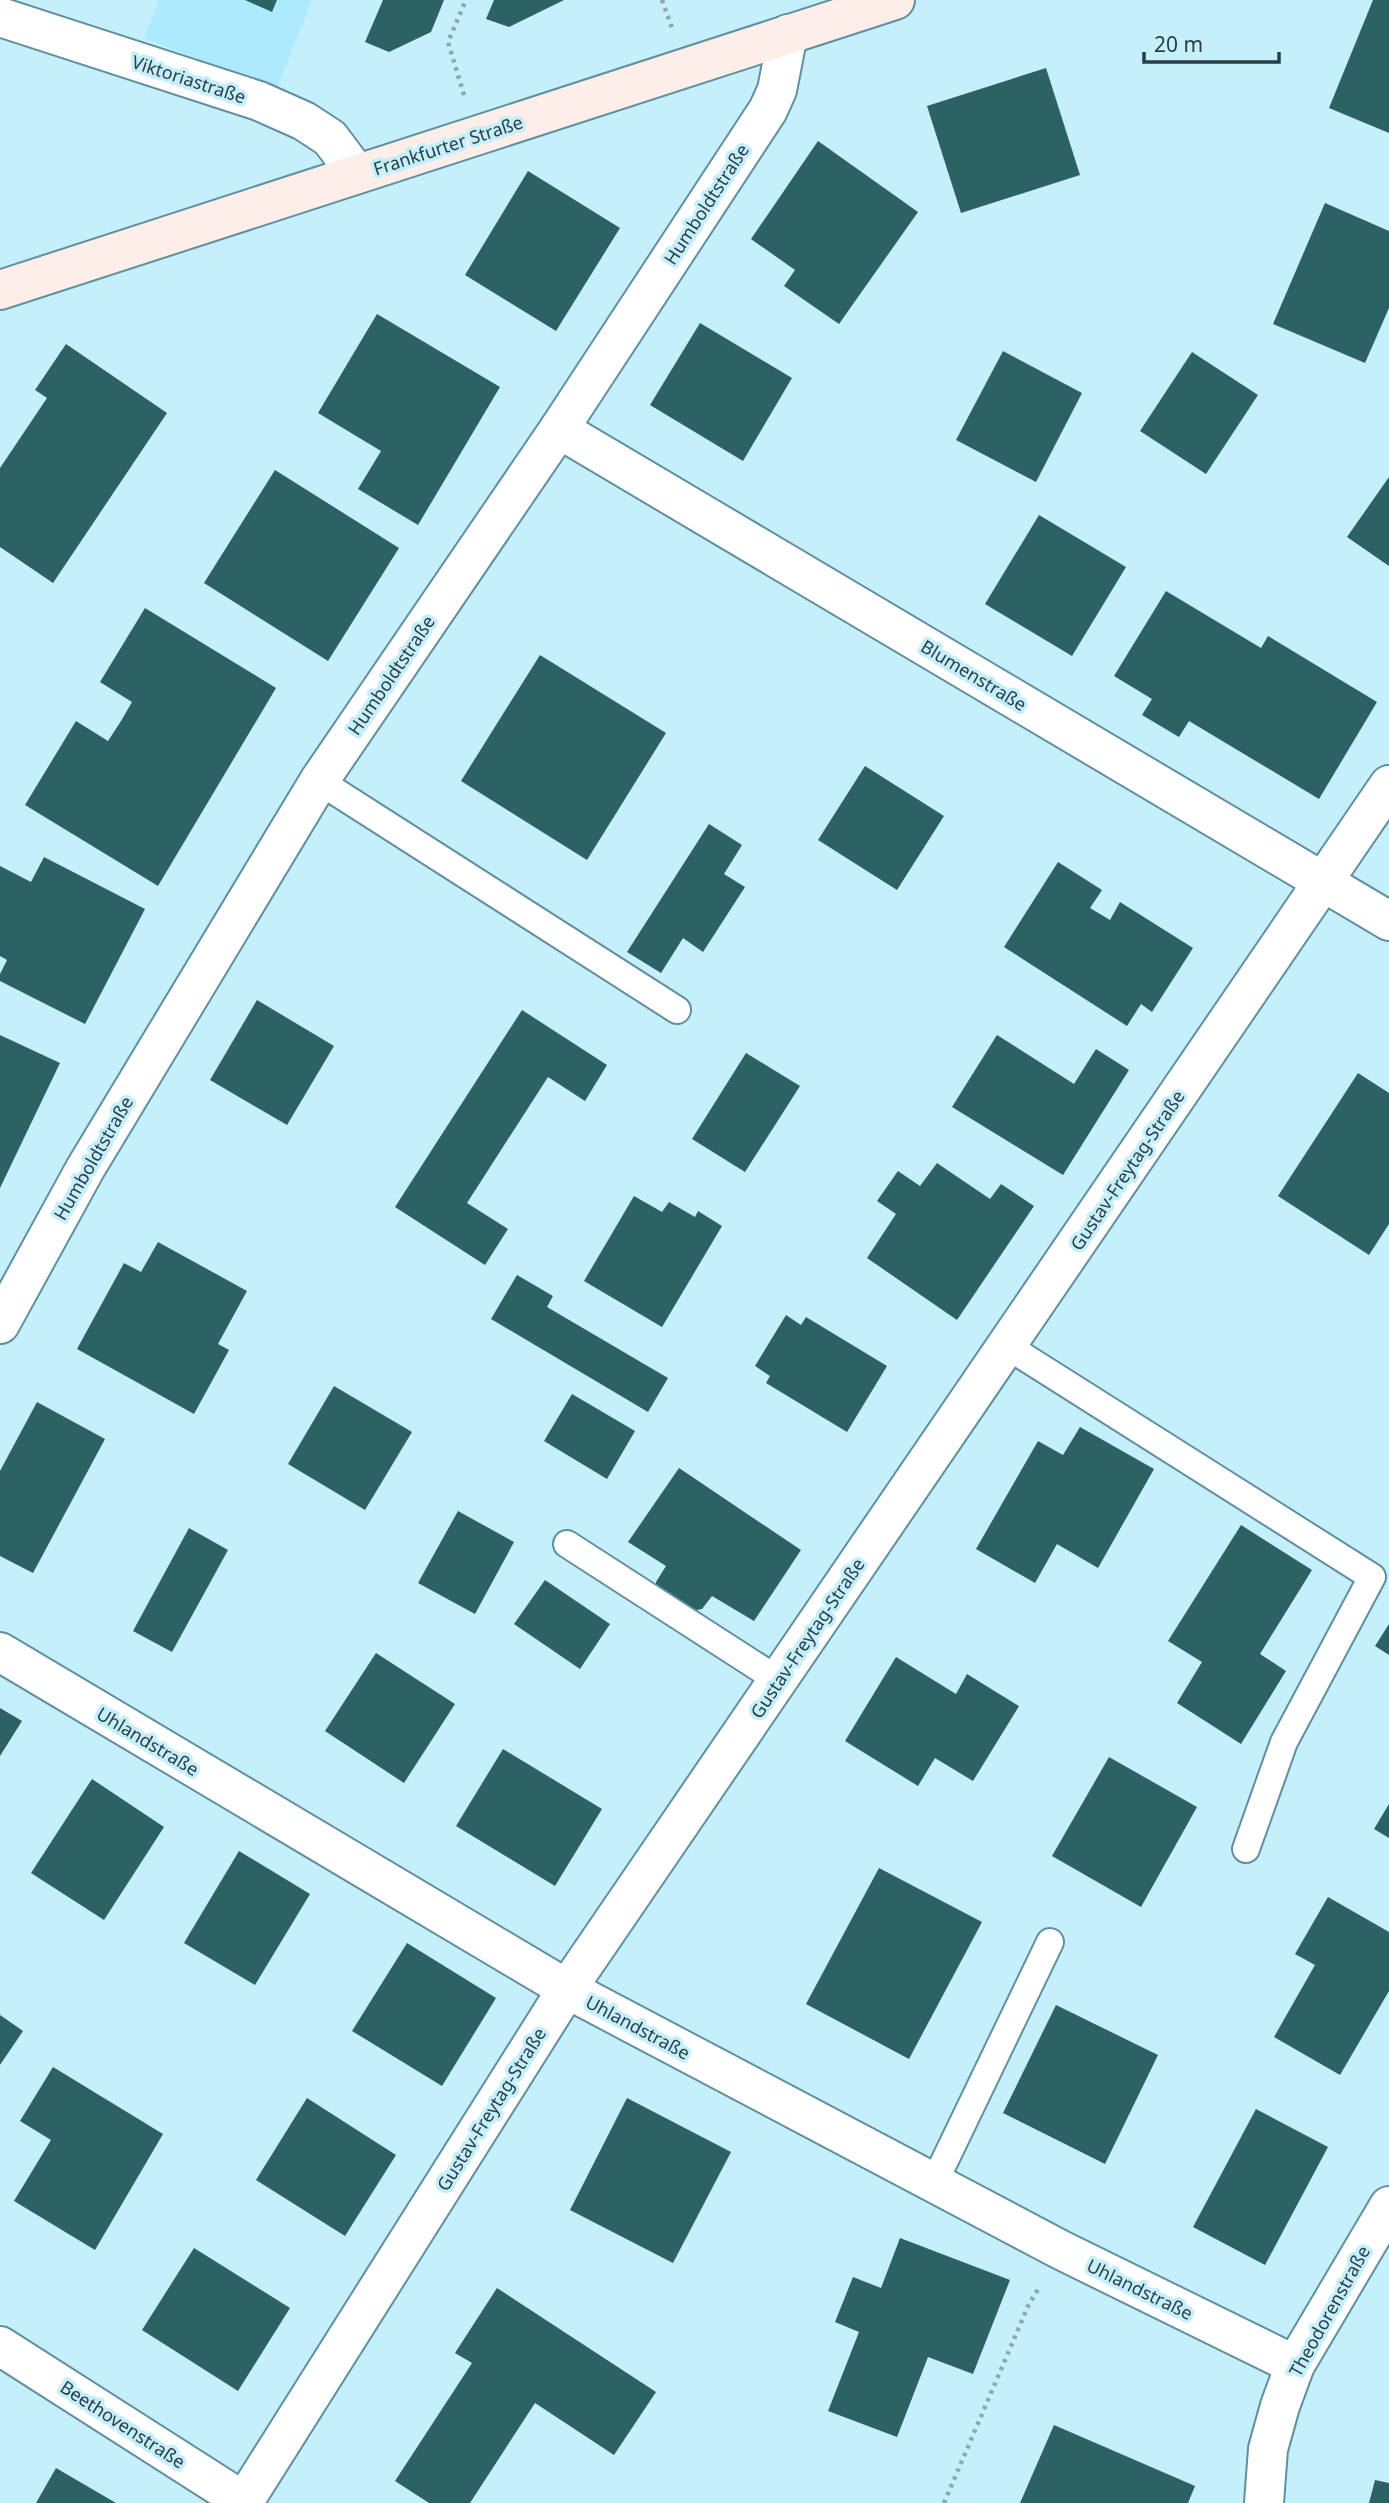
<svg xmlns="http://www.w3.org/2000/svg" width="1389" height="2503" font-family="'Noto Sans',sans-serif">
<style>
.built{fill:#adeafd}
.building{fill:#2c6264}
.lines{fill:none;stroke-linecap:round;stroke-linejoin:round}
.service-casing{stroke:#60909f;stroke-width:30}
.minor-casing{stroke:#60909f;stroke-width:42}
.secondary-casing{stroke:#60909f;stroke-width:42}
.path{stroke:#88a8b3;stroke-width:4.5;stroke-dasharray:3.5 5;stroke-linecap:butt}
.service{stroke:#fff;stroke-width:26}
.minor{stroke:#fff;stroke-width:38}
.secondary{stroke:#feeee9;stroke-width:38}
.labels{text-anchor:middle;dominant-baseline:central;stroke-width:7;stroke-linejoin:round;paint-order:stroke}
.street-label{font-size:18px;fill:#2a3e45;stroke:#c6effc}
</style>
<rect width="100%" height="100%" fill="#c6effc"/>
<polygon class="built" points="159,0 312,0 276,90 144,38"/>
<g class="building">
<polygon points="245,0 277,0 272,12"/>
<polygon points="383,0 444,0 431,32 389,52 365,42"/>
<polygon points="494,0 564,0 509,27 486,19"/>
<polygon points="1373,0 1389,0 1389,133 1329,108"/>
<polygon points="1046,68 1080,175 961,213 927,106"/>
<polygon points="818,141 918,212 839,324 784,286 795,270 751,239"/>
<polygon points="528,171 620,228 556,331 465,275"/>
<polygon points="1325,203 1389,231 1389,308 1365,363 1273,324"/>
<polygon points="377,314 500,387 418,525 358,489 381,451 318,413"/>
<polygon points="700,323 792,378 743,461 650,405"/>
<polygon points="66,344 167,413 53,583 0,547 0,468 47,398 35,390"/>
<polygon points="1003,351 1082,393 1036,482 956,440"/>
<polygon points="1192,352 1258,395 1206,474 1140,431"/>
<polygon points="275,470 399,548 328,661 204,583"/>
<polygon points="1389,477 1389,566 1347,537"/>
<polygon points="1039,515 1126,567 1072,656 985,604"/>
<polygon points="1166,591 1261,648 1268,636 1377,702 1319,799 1189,721 1179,737 1142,715 1152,699 1114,676"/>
<polygon points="145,608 276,688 158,886 25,805 76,721 108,741 121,721 132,702 100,682"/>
<polygon points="540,655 666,733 587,860 461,781"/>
<polygon points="865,766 944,816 897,890 818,840"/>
<polygon points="709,824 742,845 724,874 745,887 703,952 683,938 661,973 627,952"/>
<polygon points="44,857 145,909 85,1024 0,981 0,974 7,960 0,956 0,866 31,882"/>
<polygon points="1058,862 1102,890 1090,908 1110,920 1120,902 1193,948 1152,1012 1141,1004 1127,1026 1004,947"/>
<polygon points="257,1000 334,1046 287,1125 210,1080"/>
<polygon points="522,1010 607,1065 585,1101 548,1077 467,1203 508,1229 485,1265 395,1207"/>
<polygon points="0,1035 60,1063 0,1188"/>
<polygon points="997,1035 1074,1084 1096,1049 1129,1070 1063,1175 952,1107"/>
<polygon points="746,1053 800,1086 745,1172 692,1139"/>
<polygon points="1358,1073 1389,1093 1389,1224 1369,1255 1278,1196"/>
<polygon points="937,1163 990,1199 1001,1184 1034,1206 957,1320 867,1258 896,1214 877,1201 898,1171 920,1186"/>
<polygon points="634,1196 662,1212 669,1202 695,1217 698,1211 722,1226 662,1327 584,1281"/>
<polygon points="158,1242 247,1291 218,1344 229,1350 194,1414 77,1349 124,1263 141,1272"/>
<polygon points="517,1275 553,1296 547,1307 668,1378 648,1412 491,1319"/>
<polygon points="786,1315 801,1325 806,1317 887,1366 847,1432 766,1383 770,1376 755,1366"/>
<polygon points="334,1386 412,1432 365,1510 288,1464"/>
<polygon points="572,1394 635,1431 607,1479 544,1441"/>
<polygon points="37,1402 105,1439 33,1573 0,1556 0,1471"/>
<polygon points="1080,1427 1154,1469 1098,1568 1057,1544 1035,1583 976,1549 1038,1441 1063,1455"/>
<polygon points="679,1468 801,1550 754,1621 712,1596 702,1609 687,1612 656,1594 656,1582 666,1566 628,1542"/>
<polygon points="458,1511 514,1542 475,1614 418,1583"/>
<polygon points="1241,1525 1312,1570 1260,1654 1286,1671 1241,1744 1177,1703 1202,1662 1168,1641"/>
<polygon points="189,1528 228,1550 172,1652 133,1631"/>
<polygon points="545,1580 610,1624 580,1669 514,1624"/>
<polygon points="1389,1624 1389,1655 1375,1646"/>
<polygon points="376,1653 455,1704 404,1783 325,1731"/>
<polygon points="896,1657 956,1694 967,1674 1019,1706 973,1781 935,1758 918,1786 845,1741"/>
<polygon points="0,1708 22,1721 0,1756"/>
<polygon points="503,1749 602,1809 555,1886 456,1826"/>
<polygon points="1109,1757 1197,1807 1141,1907 1052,1856"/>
<polygon points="92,1779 164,1827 104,1920 31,1873"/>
<polygon points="1389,1804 1389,1838 1374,1829"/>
<polygon points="239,1851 310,1894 255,1985 184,1943"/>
<polygon points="879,1868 982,1922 909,2059 806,2004"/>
<polygon points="1328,1897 1389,1932 1389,1991 1340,2075 1274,2037 1315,1965 1295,1954"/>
<polygon points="407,1943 496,1998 442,2086 352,2031"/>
<polygon points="1056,2005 1158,2055 1105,2164 1003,2113"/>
<polygon points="0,2015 23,2031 0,2065"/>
<polygon points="53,2067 163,2134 95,2250 14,2201 51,2140 20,2121"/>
<polygon points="307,2098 396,2155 345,2236 256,2180"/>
<polygon points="627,2098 731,2152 673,2263 570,2210"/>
<polygon points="1256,2109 1328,2147 1265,2265 1193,2227"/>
<polygon points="900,2238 1010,2280 973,2374 928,2357 897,2437 828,2411 859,2332 835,2322 853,2277 881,2288"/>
<polygon points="194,2248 290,2308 238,2391 142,2330"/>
<polygon points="497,2288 656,2392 614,2455 535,2403 470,2503 429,2503 395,2481 472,2363 455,2353"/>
<polygon points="1054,2425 1195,2486 1188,2503 1020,2503"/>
<polygon points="56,2468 116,2503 36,2503"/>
<polygon points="1375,2480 1389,2483 1389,2503 1369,2503"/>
</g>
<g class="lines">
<defs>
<g id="service">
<polyline points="319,781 677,1010"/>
<polyline points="1007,1346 1372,1577 1284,1742 1246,1849"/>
<polyline points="567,1544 778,1680"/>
<polyline points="934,2183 1050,1942"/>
</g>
<g id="minor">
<polyline points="0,17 259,101 304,121 330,138 357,174"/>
<polyline points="559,429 1389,921"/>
<polyline points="0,1324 85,1169 319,781 559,429 768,110 777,90 788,34"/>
<polyline points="0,1652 567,1989 1061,2250 1295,2365"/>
<polyline points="0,2346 246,2503"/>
<polyline points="243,2503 567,1989 1389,785"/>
<polyline points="1264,2503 1268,2449 1280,2406 1295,2365 1389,2206"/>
</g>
<polyline id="secondary" points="0,290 895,0"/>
</defs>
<use href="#service" class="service-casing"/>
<use href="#minor" class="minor-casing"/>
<use href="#secondary" class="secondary-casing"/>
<g class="path">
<polyline points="662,0 672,28"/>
<polyline points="464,95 448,42 466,0"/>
<polyline points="944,2503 1029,2304 1040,2286"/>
</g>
<use href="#service" class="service"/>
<use href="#minor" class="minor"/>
<use href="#secondary" class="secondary"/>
</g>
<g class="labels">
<g class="street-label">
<text transform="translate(189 79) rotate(18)">Viktoriastraße</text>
<text transform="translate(448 145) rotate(-18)">Frankfurter Straße</text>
<text transform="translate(706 204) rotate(-57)">Humboldtstraße</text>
<text transform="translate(391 675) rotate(-56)">Humboldtstraße</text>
<text transform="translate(974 675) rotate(31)">Blumenstraße</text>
<text transform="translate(93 1158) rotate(-60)">Humboldtstraße</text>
<text transform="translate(1127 1170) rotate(-56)">Gustav-Freytag-Straße</text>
<text transform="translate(807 1638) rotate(-56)">Gustav-Freytag-Straße</text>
<text transform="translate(148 1741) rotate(31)">Uhlandstraße</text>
<text transform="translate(638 2027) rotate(28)">Uhlandstraße</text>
<text transform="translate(491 2109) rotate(-58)">Gustav-Freytag-Straße</text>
<text transform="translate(1140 2289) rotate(26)">Uhlandstraße</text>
<text transform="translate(1329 2311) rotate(-61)">Theodorenstraße</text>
<text transform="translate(123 2424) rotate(33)">Beethovenstraße</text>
</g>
</g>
<path d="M1144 52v10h135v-10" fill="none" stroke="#2a3e45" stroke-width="3.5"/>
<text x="1154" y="52" font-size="21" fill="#2a3e45" stroke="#c6effc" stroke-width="5" paint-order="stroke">20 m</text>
</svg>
